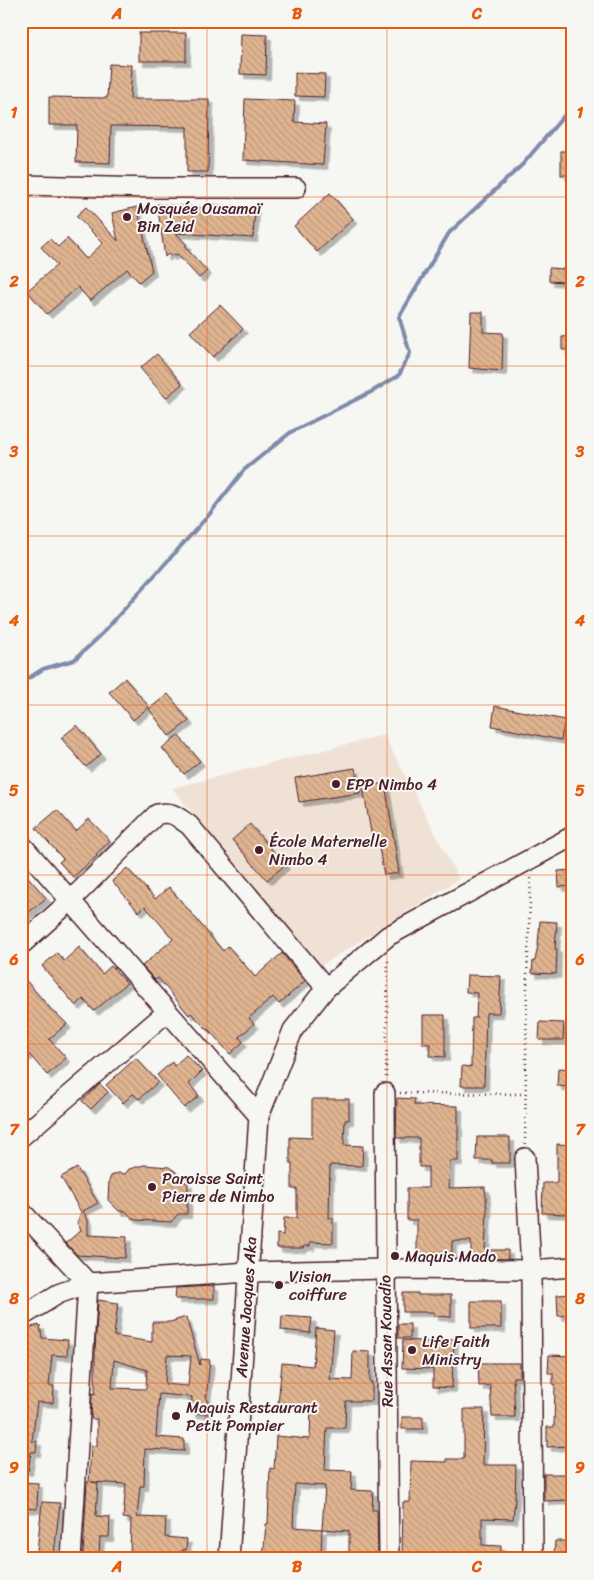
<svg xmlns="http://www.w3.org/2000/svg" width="594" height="1580" font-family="Sriracha,sans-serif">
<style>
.built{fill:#efe2d5}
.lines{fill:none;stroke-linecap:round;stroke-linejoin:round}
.stream{stroke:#7e8baa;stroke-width:4}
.building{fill:url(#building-back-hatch);stroke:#4a1f2b;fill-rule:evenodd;filter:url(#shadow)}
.minor-casing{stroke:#4a1f2b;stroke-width:22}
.path{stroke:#4a1f2b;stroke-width:2.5;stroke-dasharray:1 4;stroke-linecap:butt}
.minor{stroke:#f6f6f2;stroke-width:19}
.grid{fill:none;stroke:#e8590c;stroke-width:1;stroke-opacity:0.55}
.poi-dot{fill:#4a1f2b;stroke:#f6f6f2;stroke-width:2}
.labels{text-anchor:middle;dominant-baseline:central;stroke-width:4;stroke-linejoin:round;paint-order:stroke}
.poi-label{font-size:16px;fill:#4a1f2b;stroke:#f6f6f2;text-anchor:start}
.street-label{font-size:16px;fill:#4a1f2b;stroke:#f6f6f2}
.neatline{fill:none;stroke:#e8590c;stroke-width:2}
.grid-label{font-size:16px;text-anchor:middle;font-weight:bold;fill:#e8590c}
</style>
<defs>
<pattern id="building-back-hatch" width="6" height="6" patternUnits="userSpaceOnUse" patternTransform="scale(1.25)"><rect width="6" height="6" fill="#dfb490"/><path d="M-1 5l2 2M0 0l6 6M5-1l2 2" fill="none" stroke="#c19a7c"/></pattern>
<filter id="shadow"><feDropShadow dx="4.5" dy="4.5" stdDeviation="0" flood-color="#0004"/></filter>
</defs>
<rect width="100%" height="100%" fill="#f6f6f2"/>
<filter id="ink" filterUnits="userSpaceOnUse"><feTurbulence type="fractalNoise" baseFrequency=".02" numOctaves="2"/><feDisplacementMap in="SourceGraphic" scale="10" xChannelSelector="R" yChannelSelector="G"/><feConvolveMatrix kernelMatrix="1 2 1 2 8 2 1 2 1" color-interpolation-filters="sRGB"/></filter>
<g filter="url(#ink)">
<polygon class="built" points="384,735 459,879 319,967 172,788"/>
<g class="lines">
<polyline class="stream" points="21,683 43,669 74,660 100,636 208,516 244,470 291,432 373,391 399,375 410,353 399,317 449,233 523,164 573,105"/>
</g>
<g class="building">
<rect x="139" y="33" width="47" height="28"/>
<polygon points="241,34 267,35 266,75 240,74"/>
<polygon points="109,64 132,65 130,99 209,99 208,172 187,172 187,127 111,126 110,163 76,162 77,125 49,125 49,97 107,98"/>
<polygon points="295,73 325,74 324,97 295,96"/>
<polygon points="245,99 295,101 294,122 326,124 323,165 243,160"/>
<rect x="561" y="151" width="12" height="24"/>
<polygon points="330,193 353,219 317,252 294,226"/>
<polygon points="157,204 205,208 205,204 255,208 253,238 176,233 187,245 185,247 207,271 199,278 177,254 176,255 174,254 171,256 168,254 165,257"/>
<polygon points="86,207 118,241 112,213 137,207 152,271 139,282 127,269 90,301 78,287 47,314 27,291 57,265 41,247 50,239 58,247 67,238 86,259 103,243 76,216"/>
<polygon points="549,268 564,269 564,282 549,281"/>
<polygon points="220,305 243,329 213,357 190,332"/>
<polygon points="471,312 483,312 483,332 503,333 502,371 469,368"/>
<polygon points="573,336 573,350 562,350 562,337"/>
<polygon points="157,354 182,384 166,398 140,368"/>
<polygon points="125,678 149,707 133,720 109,692"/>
<polygon points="168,694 189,721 169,736 149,709"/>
<polygon points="495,706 565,720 561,740 492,726"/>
<polygon points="77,725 101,754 86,767 61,738"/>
<polygon points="178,735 200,761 184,774 162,748"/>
<polygon points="355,768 360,793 299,802 295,778"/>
<polygon points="385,783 399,873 384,875 377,837 372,838 363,787"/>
<polygon points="57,810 76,831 89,819 110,841 96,854 97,856 73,877 59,862 63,859 36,828"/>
<polygon points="250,824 285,865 267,880 232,840"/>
<polygon points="127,868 155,899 169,887 223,951 228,946 255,977 282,953 305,981 279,1004 273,997 249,1018 254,1024 239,1037 243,1042 230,1054 209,1030 208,1030 191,1013 189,1015 158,978 155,980 142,966 173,939 145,906 139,912 112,881"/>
<polygon points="21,869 46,898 21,919"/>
<polygon points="573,870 573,886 559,887 558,871"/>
<polygon points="540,921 557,922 555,949 557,949 556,974 532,973 533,961 535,961 538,945"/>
<polygon points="79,947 102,974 111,966 127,983 94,1011 83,999 76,1006 42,966 57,953 64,961"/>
<polygon points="21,975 55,1014 56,1013 67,1024 49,1039 66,1058 47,1075 29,1054 21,1060"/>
<polygon points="467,975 501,976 499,1013 486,1013 484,1086 461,1086 462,1066 471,1067 472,1018 476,1018 477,993 466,992"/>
<polygon points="423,1015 445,1015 445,1057 429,1056 430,1044 423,1044"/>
<polygon points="540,1022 564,1023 563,1040 539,1040"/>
<polygon points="186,1055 202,1071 189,1084 199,1096 184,1108 157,1075 172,1062 174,1066"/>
<polygon points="136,1058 158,1082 139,1099 133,1094 123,1103 106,1085"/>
<polygon points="558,1068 573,1069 573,1087 557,1086"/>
<polygon points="100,1084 108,1092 91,1109 82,1101"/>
<polygon points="397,1098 415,1099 414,1105 458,1106 458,1161 450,1161 449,1188 485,1187 487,1211 485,1250 508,1250 508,1259 471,1258 471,1241 452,1241 452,1253 435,1252 435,1256 417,1256 417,1220 407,1220 407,1188 428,1188 428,1167 419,1167 419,1138 396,1138"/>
<polygon points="312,1099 349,1099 349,1120 345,1120 344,1145 363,1146 362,1166 330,1165 329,1218 333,1218 333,1243 310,1242 310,1246 304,1246 303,1248 277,1248 277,1234 283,1235 284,1218 297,1218 297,1189 292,1189 292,1163 290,1163 290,1137 312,1138"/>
<polygon points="477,1137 510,1137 510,1163 492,1163 492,1160 476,1160"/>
<polygon points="557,1144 573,1145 573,1173 568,1173 567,1214 542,1213 543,1183 557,1183"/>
<polygon points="144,1165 169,1167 176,1172 182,1182 188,1182 187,1214 178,1214 171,1222 136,1220 132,1218 126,1211 119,1211 108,1200 109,1181 111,1176 118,1173 125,1174 129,1169"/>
<polygon points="77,1168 98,1203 83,1211 88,1220 88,1235 127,1237 125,1258 77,1255 66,1243 81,1230 77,1223 81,1212 61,1177"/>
<polygon points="214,1286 214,1299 175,1299 176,1288"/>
<polygon points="403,1293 418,1293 418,1295 451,1295 451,1317 434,1316 434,1312 403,1312"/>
<polygon points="573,1294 573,1315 558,1316 557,1295"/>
<path d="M98,1300L118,1303L114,1336L152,1342V1322H170L186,1317L200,1365L201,1359L210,1360L206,1400H208L207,1414L191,1413L192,1397L159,1394L156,1437L184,1439V1451L145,1449L144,1486H140L137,1517L166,1518L165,1537L187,1539L186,1550H182L181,1559L130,1556L131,1519L123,1518L126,1484L91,1482L98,1483L96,1516L110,1517L109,1537H100L99,1555H83L87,1482H89L91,1446H97V1419H91L92,1393L95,1394V1350ZM167,1355L191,1356L188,1386L165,1384ZM114,1360L147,1370L146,1389L112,1388Z"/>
<rect x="471" y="1301" width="30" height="27"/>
<polygon points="282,1316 312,1318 310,1333 281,1330"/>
<rect x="398" y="1324" width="12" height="14"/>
<polygon points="40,1325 42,1338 68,1340 67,1356 52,1355 49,1386 54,1386 53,1403 37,1402 32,1441 37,1441 36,1452 31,1452 28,1471 21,1470 21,1350 24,1350 22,1336 27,1335 26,1328"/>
<path d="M316,1328L334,1330L330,1379L352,1380L353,1351L370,1352V1382H372V1401H346L345,1428H327L325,1470L352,1471L351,1490L373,1491L372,1510H377L378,1556H349V1531L322,1529L321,1557L290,1555L289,1559L263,1558L266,1524H268L270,1468L274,1469L276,1436L310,1439L311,1408L278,1404L282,1363L313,1366ZM295,1484L325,1486L322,1529L293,1527Z"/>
<polygon points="434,1338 454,1339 452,1388 433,1387 433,1369 402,1368 403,1340 434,1342"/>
<polygon points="549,1355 573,1356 573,1446 547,1447 547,1427 554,1427 555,1384 553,1384 553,1373 548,1373"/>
<polygon points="478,1363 520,1363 520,1377 513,1377 515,1417 492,1417 490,1385 479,1386"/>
<polygon points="464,1409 484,1409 483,1465 516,1465 515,1499 513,1519 482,1518 482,1545 501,1546 501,1559 402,1559 403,1502 410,1502 411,1461 447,1462 447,1459 464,1459"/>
<rect x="402" y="1417" width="21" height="12"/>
<polygon points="544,1474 570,1474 570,1500 544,1501"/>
<polygon points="21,1482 38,1483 37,1509 21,1508"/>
<polygon points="42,1502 60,1503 54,1554 37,1552"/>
<polygon points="555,1541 570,1541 570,1556 554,1555"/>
</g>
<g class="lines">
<defs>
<g id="minor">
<polyline points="21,185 153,188 296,188"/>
<polyline points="21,844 259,1116"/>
<path d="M21,945L70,901L157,814C173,811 176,816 189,825L326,988"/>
<polyline points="385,1093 386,1269 389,1559"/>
<polyline points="21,1137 167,1012"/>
<polyline points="525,1158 531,1270 533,1559"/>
<polyline points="21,1211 88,1283 71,1559"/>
<polyline points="21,1317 58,1294 88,1283 249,1272 386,1269 531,1270 573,1267"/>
<polyline points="229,1559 259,1116 293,1030 326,988 388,936 573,836"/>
</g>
</defs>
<use href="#minor" class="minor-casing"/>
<g class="path">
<polyline points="386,1077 388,958"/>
<polyline points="400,1093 524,1094"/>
<polyline points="525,1144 527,978 531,877"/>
</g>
<use href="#minor" class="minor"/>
</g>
</g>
<path class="grid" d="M207,21V1559M387,21V1559M21,197H573M21,366H573M21,536H573M21,705H573M21,875H573M21,1044H573M21,1214H573M21,1383H573"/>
<g class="poi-dot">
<circle cx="127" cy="217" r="5"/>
<circle cx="336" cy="784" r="5"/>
<circle cx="259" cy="850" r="5"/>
<circle cx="152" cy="1187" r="5"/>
<circle cx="395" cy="1256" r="5"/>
<circle cx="279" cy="1285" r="5"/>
<circle cx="412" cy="1350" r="5"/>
<circle cx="176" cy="1416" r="5"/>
</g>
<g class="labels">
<g class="poi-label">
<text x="137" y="208">Mosquée Ousamaï<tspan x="137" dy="18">Bin Zeid</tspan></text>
<text x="346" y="784">EPP Nimbo 4</text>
<text x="269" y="841">École Maternelle<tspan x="269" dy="18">Nimbo 4</tspan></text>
<text x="162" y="1178">Paroisse Saint<tspan x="162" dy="18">Pierre de Nimbo</tspan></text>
<text x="405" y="1256">Maquis Mado</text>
<text x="289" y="1276">Vision<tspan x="289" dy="18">coiffure</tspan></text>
<text x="422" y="1341">Life Faith<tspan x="422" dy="18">Ministry</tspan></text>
<text x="186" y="1407">Maquis Restaurant<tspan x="186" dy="18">Petit Pompier</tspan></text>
</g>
<g class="street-label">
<text transform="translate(246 1307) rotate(-86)">Avenue Jacques Aka</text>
<text transform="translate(386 1341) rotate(-91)">Rue Assan Kouadio</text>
</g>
</g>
<rect width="594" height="1580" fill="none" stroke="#f6f6f2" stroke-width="55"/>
<rect x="28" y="28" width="538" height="1524" class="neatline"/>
<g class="grid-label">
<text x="117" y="19">A</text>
<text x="297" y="19">B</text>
<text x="477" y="19">C</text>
<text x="14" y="118">1</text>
<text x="580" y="118">1</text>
<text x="14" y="287">2</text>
<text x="580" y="287">2</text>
<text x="14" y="457">3</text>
<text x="580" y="457">3</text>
<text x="14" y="626">4</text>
<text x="580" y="626">4</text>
<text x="14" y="796">5</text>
<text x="580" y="796">5</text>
<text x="14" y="965">6</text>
<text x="580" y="965">6</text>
<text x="14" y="1135">7</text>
<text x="580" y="1135">7</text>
<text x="14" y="1304">8</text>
<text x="580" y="1304">8</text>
<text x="14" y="1473">9</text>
<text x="580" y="1473">9</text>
<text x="117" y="1572">A</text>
<text x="297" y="1572">B</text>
<text x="477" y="1572">C</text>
</g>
</svg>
